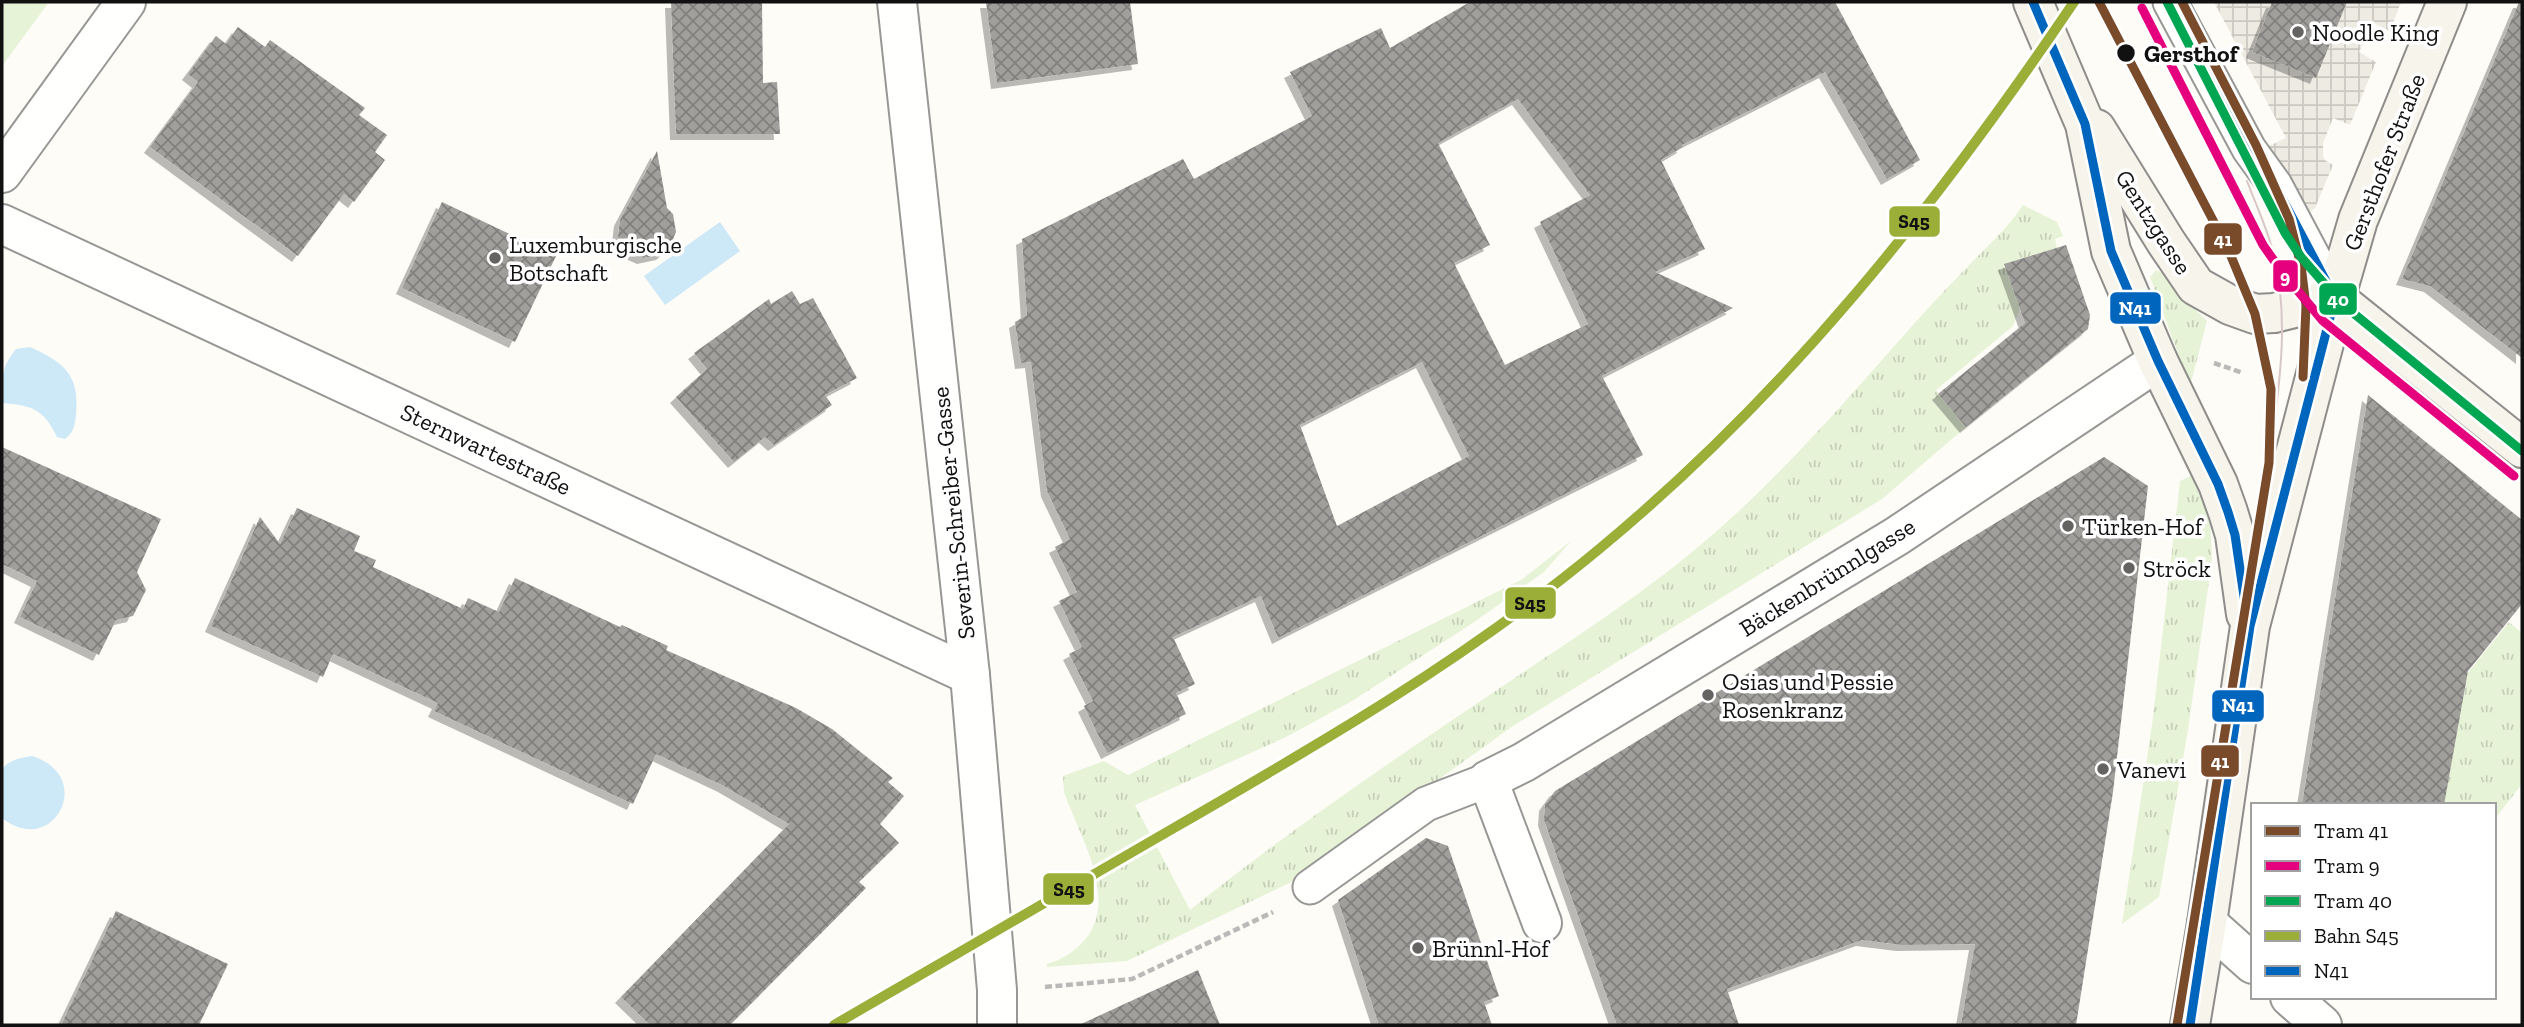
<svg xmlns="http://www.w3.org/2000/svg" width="2524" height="1027" font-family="'Zilla Slab',serif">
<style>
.grass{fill:url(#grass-tufts)}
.park{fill:#e7f3d7}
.plaza{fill:url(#plaza-grid)}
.water{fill:#cde8f7}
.building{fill:url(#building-cross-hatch);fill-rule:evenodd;filter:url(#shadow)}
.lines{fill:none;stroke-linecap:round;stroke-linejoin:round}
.lane-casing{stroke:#979795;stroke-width:37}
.street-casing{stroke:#979795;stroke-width:42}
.secondary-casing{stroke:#8e8d8b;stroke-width:42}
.path{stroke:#b9b9b8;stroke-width:4.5;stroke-dasharray:7 3.5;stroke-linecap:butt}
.lane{stroke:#fffffe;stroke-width:33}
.street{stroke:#fffffe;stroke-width:38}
.secondary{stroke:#f6f4eb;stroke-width:38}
.tram{stroke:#d9c6c7;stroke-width:2}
.bus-1-casing{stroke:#fff;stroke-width:14}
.bus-1{stroke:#0065bd;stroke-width:9}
.rail-1-casing{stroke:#fff;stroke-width:16}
.rail-1{stroke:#9bae38;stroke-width:10}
.tram-1-casing{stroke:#fff;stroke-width:14}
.tram-2-casing{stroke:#fff;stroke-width:14}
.tram-3-casing{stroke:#fff;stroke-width:14}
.tram-1{stroke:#7a4b2a;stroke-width:9}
.tram-2{stroke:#e5007d;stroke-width:9}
.tram-3{stroke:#00a651;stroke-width:9}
.poi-dot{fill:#646362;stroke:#fff;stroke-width:2.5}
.stop-dot{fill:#111;stroke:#fff;stroke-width:2.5}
.labels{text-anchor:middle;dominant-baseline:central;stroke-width:7;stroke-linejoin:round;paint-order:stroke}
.poi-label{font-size:24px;fill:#111;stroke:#fff;text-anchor:start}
.stop-label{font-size:24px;font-weight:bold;fill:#111;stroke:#fff;text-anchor:start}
.street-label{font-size:24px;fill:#111;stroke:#fff}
.line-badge{stroke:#fff;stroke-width:2.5}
.badge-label{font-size:19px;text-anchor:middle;font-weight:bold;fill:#fff}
.pale-badge-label{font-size:19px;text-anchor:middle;font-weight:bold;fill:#111}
</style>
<defs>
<pattern id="grass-tufts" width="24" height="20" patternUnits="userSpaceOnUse" patternTransform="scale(1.75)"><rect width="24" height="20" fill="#e7f3d7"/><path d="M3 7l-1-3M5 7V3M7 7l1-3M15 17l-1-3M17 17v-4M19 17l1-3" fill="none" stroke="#c5cfb8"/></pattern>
<pattern id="plaza-grid" width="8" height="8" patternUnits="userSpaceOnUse" patternTransform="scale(1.75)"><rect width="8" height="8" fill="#edebe2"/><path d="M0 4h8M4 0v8" fill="none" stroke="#cac8c1"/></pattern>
<pattern id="building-cross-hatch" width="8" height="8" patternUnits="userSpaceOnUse" patternTransform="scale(1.75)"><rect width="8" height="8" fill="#a19f9c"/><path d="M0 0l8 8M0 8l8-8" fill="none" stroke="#82807e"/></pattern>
<filter id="shadow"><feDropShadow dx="-6" dy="6" stdDeviation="0" flood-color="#0004"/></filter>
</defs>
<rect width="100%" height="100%" fill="#fdfcf7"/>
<g class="grass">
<path d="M2023,205L2057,222L2063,236L2055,239L2057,248L2005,264L2020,308L2013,326L1936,390L1966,427L1882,499L1513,726L1304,876L1127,961L1047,967V964C1059,961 1071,954 1080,945C1123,904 1080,838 1064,792L1063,776L1104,761L1128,775L1521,580L1571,541L1544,572L1473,623L1352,701L1286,737L1135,805L1190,910C1290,830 1394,759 1500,688C1559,648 1619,610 1676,565C1765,495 1837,411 1912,326C1932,303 1954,281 1976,258C1993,241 2010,225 2023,205Z"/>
<polygon points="2156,270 2163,273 2176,291 2207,321 2190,386 2150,277"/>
<polygon points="2195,474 2210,515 2212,560 2188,730 2159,897 2122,924 2152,725 2180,481"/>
<polygon points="2509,622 2522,633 2522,784 2494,820 2494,805 2423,805 2454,690"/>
</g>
<polygon class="park" points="2,2 49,2 2,66"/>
<polygon class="plaza" points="2214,2 2272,2 2252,52 2307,74 2318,71 2347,2 2401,2 2390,31 2373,23 2359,52 2376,62 2350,125 2333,118 2323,143 2323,156 2326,161 2333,165 2315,208 2310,212 2301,207 2269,146 2286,138"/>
<g class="water">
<polygon points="720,222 740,251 665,305 644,276"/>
<path d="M30,347C63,362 80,374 76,414C75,424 74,432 65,439L57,437C44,409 31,405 2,403C2,379 0,369 16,349Z"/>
<path d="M32,756C97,776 53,859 2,818V769C11,759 20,758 32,756Z"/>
</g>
<g class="building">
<polygon points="671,2 762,2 763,83 777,82 780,134 676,134"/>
<polygon points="986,2 1130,2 1138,64 997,83"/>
<path d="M1470,2H1835L1920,160L1887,179L1825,72L1682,145L1683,147L1661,160L1705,249L1655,272L1733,308L1602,376L1643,455L1278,638L1261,596L1173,637L1195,684L1176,693L1186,714L1107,753L1084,706L1093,701L1069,654L1082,647L1059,601L1077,592L1055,547L1070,539L1047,491L1031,362L1021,363L1015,322L1027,315L1022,239L1183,159L1194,179L1312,116L1290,72L1381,28L1390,48ZM1518,99L1590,195L1540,222L1588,324L1505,365L1454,263L1490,245L1438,143ZM1422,362L1469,456L1337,526L1300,425Z"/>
<polygon points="2272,2 2347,2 2316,78 2252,52"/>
<polygon points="2519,2 2522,2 2522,358 2430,286 2402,279"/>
<polygon points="238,27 265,47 270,40 365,108 359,115 387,135 375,152 385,160 354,202 344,194 298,256 150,147 198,82 188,74 216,36 226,44"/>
<polygon points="657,151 667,208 673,214 676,232 669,248 662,254 643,258 634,254 618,237 620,220"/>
<polygon points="442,202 556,256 515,342 402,288"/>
<polygon points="2066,245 2090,315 2088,329 1966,427 1938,394 2025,323 2004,264"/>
<polygon points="792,291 800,304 813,298 857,378 825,395 832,405 774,445 765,437 734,462 676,397 707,369 694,353 769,299 771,304"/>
<polygon points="2368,395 2522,520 2522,604 2468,671 2444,805 2302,805"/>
<polygon points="2,447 161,519 137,572 146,590 133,616 116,620 99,655 20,617 37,581 2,564"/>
<polygon points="2104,457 2148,486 2113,792 2076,1025 1961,1025 1975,944 1902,945 1862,940 1727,989 1739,1025 1617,1025 1544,820 1545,805 1555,791"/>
<polygon points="297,508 360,536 354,551 376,560 373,567 463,609 468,598 499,612 515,578 620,627 622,625 668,646 666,650 796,708 832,729 893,778 888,782 904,796 880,824 899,843 859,882 866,888 730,1025 650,1025 621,997 789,824 724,786 656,754 633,804 434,711 438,703 333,654 323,677 211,626 260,517 280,544"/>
<polygon points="1426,838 1448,846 1499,996 1484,1002 1492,1025 1379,1025 1338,900"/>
<polygon points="116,911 228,964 199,1025 61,1025"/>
<polygon points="1198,970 1220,1025 1079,1025"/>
</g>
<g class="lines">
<defs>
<g id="lane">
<polyline points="2170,2 2249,149 2275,185 2335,298"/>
<polyline points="1310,887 1426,804 1488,780"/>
</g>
<g id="street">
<polyline points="897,2 970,675 997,990 997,1025"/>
<polyline points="2,173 126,2"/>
<polyline points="2,224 970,675"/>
<polyline points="1542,923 1488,780 1524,762 1897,536 2158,361"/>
<polyline points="2207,923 2253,964"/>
<polyline points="2290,997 2322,1025"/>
</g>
<g id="secondary">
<polyline points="2033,2 2085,124 2111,251 2158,361 2218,484 2228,512 2235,535 2246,614"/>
<polyline points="2096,129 2166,242 2196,286 2230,305 2255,314 2274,313 2335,298"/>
<polyline points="2335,298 2522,448"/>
<polyline points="2190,1025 2207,923 2250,626 2340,282 2358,220 2447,2"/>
</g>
</defs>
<use href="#lane" class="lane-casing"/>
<use href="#street" class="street-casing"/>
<use href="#secondary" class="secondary-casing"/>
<g class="path">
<polyline points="2214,363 2243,373"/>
<polyline points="1045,987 1132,979 1273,912"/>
</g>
<use href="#lane" class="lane"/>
<use href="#street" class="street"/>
<use href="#secondary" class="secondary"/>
<path class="tram" d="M2247,181C2256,205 2267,228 2273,252C2291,321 2278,394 2269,463"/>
<defs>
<g id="bus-1">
<polyline points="2033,2 2085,124 2111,251 2158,361 2218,484 2228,512 2235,535 2246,610"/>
<polyline points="2170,2 2249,149 2275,185 2335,298 2250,626 2190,1025"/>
</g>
</defs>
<use href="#bus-1" class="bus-1-casing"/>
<use href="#bus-1" class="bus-1"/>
<defs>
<path id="rail-1" d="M834,1025C943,962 1051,899 1160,836C1311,749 1463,662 1598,550C1788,393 1937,205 2074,2"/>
</defs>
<use href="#rail-1" class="rail-1-casing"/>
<use href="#rail-1" class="rail-1"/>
<defs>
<g id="tram-1">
<polyline points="2099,2 2228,249 2255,314 2271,389 2269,463 2177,1025"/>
<polyline points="2182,2 2256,145 2289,219 2301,265 2306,306 2303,377"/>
</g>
<polyline id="tram-2" points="2142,8 2263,245 2282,272 2323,321 2514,476"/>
<polyline id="tram-3" points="2167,2 2285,233 2301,257 2341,303 2522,451"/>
</defs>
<use href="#tram-1" class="tram-1-casing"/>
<use href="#tram-2" class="tram-2-casing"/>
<use href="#tram-3" class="tram-3-casing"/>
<use href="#tram-1" class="tram-1"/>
<use href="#tram-2" class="tram-2"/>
<use href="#tram-3" class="tram-3"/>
</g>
<g class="poi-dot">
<circle cx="2298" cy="32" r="7"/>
<circle cx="495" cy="258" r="7"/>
<circle cx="2068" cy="526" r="7"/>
<circle cx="2129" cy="568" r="7"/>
<circle cx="1708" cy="695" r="7"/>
<circle cx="2103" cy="769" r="7"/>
<circle cx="1418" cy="948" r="7"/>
</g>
<circle class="stop-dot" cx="2126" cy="53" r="10"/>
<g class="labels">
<g class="poi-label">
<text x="2312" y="32">Noodle King</text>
<text x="509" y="244">Luxemburgische<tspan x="509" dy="28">Botschaft</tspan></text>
<text x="2082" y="526">Türken-Hof</text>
<text x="2143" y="568">Ströck</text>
<text x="1722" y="681">Osias und Pessie<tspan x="1722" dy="28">Rosenkranz</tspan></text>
<text x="2117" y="769">Vanevi</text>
<text x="1432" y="948">Brünnl-Hof</text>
</g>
<g class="stop-label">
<text x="2144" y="53">Gersthof</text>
</g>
<g class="street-label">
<text transform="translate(2384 162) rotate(-69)">Gersthofer Straße</text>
<text transform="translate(2154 222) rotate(57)">Gentzgasse</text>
<text transform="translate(486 449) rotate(25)">Sternwartestraße</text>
<text transform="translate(953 513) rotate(-96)">Severin-Schreiber-Gasse</text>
<text transform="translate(1827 577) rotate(-32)">Bäckenbrünnlgasse</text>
</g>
</g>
<g class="line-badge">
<rect x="1888" y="205" width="53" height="33" rx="7" fill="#9bae38"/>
<rect x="2203" y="222" width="40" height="34" rx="7" fill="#7a4b2a"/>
<rect x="2272" y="259" width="27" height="34" rx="7" fill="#e5007d"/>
<rect x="2318" y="282" width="40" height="34" rx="7" fill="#00a651"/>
<rect x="2109" y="291" width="53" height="34" rx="7" fill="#0065bd"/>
<rect x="1504" y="586" width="53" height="34" rx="7" fill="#9bae38"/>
<rect x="2211" y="689" width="54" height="34" rx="7" fill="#0065bd"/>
<rect x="2200" y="744" width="40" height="34" rx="7" fill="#7a4b2a"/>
<rect x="1042" y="872" width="53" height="34" rx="7" fill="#9bae38"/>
</g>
<g class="badge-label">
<text x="2223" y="246">41</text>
<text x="2285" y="283">9</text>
<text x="2338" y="306">40</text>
<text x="2135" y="315">N41</text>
<text x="2238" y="712">N41</text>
<text x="2220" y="768">41</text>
</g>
<g class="pale-badge-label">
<text x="1914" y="228">S45</text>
<text x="1530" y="610">S45</text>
<text x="1069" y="896">S45</text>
</g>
<rect width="2524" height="1027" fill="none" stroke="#111111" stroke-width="7"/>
<rect x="2251" y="803" width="245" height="196" fill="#ffffff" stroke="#a0a0a0" stroke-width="2"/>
<rect x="2265" y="826" width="35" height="10" fill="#7a4b2a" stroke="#a0a0a0" stroke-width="2"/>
<text x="2314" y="838" font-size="21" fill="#111111">Tram 41</text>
<rect x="2265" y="861" width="35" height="10" fill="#e5007d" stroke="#a0a0a0" stroke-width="2"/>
<text x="2314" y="873" font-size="21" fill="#111111">Tram 9</text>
<rect x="2265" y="896" width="35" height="10" fill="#00a651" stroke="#a0a0a0" stroke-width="2"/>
<text x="2314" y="908" font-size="21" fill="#111111">Tram 40</text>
<rect x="2265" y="931" width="35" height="10" fill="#9bae38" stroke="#a0a0a0" stroke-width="2"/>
<text x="2314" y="943" font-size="21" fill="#111111">Bahn S45</text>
<rect x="2265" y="966" width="35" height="10" fill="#0065bd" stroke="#a0a0a0" stroke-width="2"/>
<text x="2314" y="978" font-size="21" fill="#111111">N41</text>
</svg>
